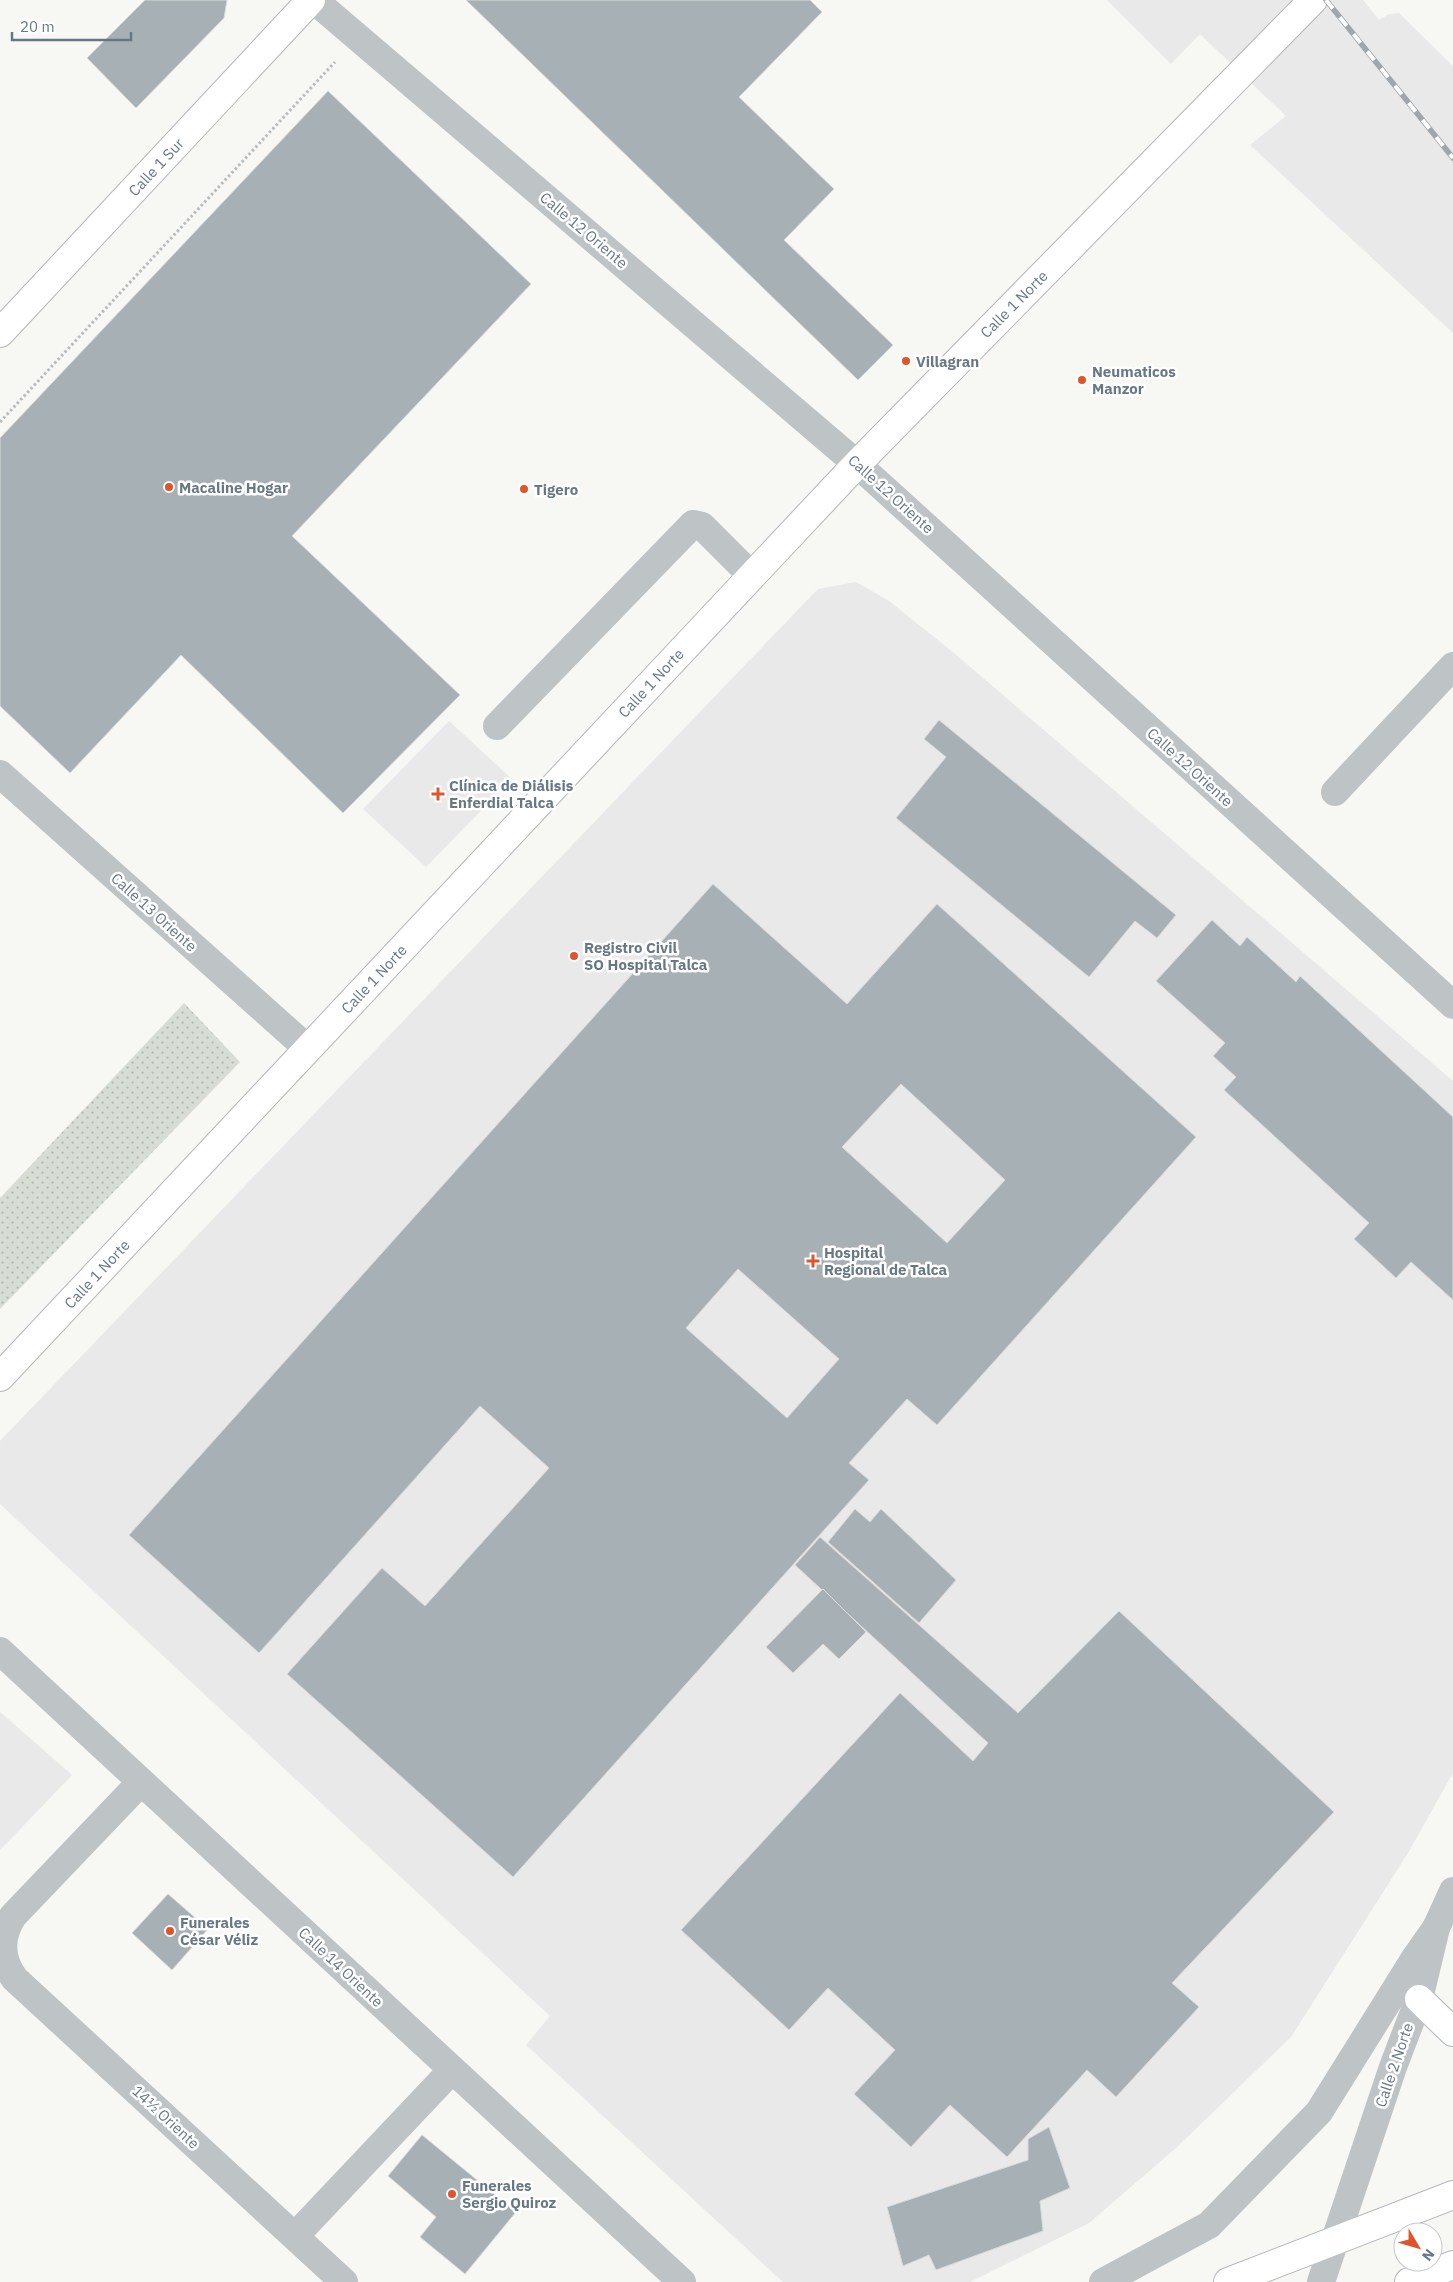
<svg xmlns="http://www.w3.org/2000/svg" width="1453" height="2282" font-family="'IBM Plex Sans',sans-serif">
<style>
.built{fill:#e8e9e8}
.grass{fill:url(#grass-dots)}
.building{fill:#a7b0b5;stroke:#d9d9d7;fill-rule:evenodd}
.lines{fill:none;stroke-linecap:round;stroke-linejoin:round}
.major-casing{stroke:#b2b7bb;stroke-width:30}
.path{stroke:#b9bcbe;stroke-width:3;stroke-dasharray:2.5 2.5;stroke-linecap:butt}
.minor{stroke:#bec3c6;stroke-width:28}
.major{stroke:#fff;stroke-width:28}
.rail-casing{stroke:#a0a7ac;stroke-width:5.5}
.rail{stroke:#fff;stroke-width:4;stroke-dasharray:11;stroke-linecap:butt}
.poi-dot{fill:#de552d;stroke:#fff;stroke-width:2}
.labels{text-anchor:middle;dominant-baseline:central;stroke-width:5;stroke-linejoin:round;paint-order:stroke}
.street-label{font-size:15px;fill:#677884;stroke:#fff}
.poi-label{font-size:15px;font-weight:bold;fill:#677884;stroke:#fff;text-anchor:start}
</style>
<defs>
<pattern id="grass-dots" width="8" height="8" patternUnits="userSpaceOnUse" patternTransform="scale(1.25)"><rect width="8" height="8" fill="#d7dcd4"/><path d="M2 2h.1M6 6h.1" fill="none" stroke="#b2b7b2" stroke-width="1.8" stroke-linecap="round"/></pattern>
</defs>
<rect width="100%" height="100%" fill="#f7f7f4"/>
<g class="built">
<polygon points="1107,0 1363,0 1379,20 1389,14 1399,13 1453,66 1453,333 1250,145 1286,116 1200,34 1171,64"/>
<polygon points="856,582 889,601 954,653 1453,1081 1453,1773 1408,1853 1291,2037 1176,2148 1089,2223 970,2282 783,2282 526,2045 550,2016 0,1504 0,1441 818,589"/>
<polygon points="449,721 512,779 426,867 363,809"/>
<polygon points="0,1712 72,1775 0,1850"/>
</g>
<polygon class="grass" points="184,1003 240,1062 0,1309 0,1198"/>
<g class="building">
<polygon points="145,0 227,0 224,18 136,108 87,58"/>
<polygon points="466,0 810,0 822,12 739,97 834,189 784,240 893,345 858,380"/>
<polygon points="328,91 531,284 292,536 460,695 343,813 181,655 70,773 0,706 0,438"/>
<polygon points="939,720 1176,915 1157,938 1135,921 1089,977 896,818 946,757 924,739"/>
<path d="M713,884L847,1004L937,904L1196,1137L937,1425L907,1399L849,1463L869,1480L513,1877L287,1674L382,1568L425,1606L549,1468L480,1406L259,1653L129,1535ZM901,1084L1005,1180L947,1243L842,1147ZM738,1269L839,1359L787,1418L686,1328Z"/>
<polygon points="1212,920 1240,946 1247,937 1296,982 1300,976 1453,1117 1453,1300 1411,1262 1396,1278 1354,1239 1369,1223 1224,1090 1236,1077 1213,1056 1225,1043 1156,981"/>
<polygon points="855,1509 870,1522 881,1509 956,1580 919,1623 828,1542"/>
<polygon points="820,1537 1018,1713 1119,1611 1334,1812 1172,1983 1199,2007 1116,2097 1087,2070 1007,2157 950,2105 911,2147 854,2094 895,2050 828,1988 789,2030 681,1930 900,1693 973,1761 988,1743 795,1565"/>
<polygon points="823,1589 866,1632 839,1659 823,1644 793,1673 766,1647"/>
<polygon points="168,1894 208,1929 172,1970 132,1933"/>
<polygon points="1049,2127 1070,2188 1040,2201 1043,2231 936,2270 929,2255 903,2266 887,2207 1028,2160 1028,2139"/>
<polygon points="422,2135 516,2212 465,2274 420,2237 436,2217 388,2176"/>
</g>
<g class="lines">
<defs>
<g id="major">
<polyline points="0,333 311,0"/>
<polyline points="0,1377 857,464 1313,0"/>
<polyline points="1419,1999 1453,2032"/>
<polyline points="1228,2282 1453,2195"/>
<polyline points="1409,2282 1453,2265"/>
</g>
</defs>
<use href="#major" class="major-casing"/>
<polyline class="path" points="0,422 335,62"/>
<g class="minor">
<polyline points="314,0 857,464 1453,1005"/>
<polyline points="497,726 693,524 702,526 752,576"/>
<polyline points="0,774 308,1049"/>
<polyline points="1335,792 1453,666"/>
<polyline points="0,1651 682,2282"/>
<path d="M141,1782L13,1916C0,1936 0,1959 15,1979L344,2282"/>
<polyline points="295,2236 452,2070"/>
<polyline points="1103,2282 1209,2225 1319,2112 1415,1958 1436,1928"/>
<polyline points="1321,2282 1393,2067 1419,1999 1436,1928 1453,1891"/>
</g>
<use href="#major" class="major"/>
<defs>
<polyline id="rail" points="1326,0 1453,158"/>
</defs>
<use href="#rail" class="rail-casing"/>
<use href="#rail" class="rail"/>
</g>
<g class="poi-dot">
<circle cx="906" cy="361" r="5"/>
<circle cx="1082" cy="380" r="5"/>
<circle cx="169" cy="487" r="5"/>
<circle cx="524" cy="489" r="5"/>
<path d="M435.5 786.5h5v5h5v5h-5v5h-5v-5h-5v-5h5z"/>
<circle cx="574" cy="956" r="5"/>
<path d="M810.5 1253.5h5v5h5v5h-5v5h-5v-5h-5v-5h5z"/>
<circle cx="170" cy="1931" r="5"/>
<circle cx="452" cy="2194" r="5"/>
</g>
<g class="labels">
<g class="street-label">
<text transform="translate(156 167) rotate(-47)">Calle 1 Sur</text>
<text transform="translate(584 230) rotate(40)">Calle 12 Oriente</text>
<text transform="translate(1014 304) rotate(-45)">Calle 1 Norte</text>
<text transform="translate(891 494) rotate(42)">Calle 12 Oriente</text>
<text transform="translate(651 683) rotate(-47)">Calle 1 Norte</text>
<text transform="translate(1190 767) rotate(42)">Calle 12 Oriente</text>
<text transform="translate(154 912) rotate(42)">Calle 13 Oriente</text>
<text transform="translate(374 979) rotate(-47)">Calle 1 Norte</text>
<text transform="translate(97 1274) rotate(-47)">Calle 1 Norte</text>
<text transform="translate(341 1967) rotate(43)">Calle 14 Oriente</text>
<text transform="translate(1394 2065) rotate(-71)">Calle 2 Norte</text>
<text transform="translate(166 2117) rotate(43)">14½ Oriente</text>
</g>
<g class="poi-label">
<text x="916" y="361">Villagran</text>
<text x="1092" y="371">Neumaticos<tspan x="1092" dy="17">Manzor</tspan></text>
<text x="179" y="487">Macaline Hogar</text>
<text x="534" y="489">Tigero</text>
<text x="449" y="785">Clínica de Diálisis<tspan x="449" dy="17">Enferdial Talca</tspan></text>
<text x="584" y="947">Registro Civil<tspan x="584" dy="17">SO Hospital Talca</tspan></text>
<text x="824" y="1252">Hospital<tspan x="824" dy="17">Regional de Talca</tspan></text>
<text x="180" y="1922">Funerales<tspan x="180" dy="17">César Véliz</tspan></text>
<text x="462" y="2185">Funerales<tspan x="462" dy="17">Sergio Quiroz</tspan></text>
</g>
</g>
<g transform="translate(1418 2247) rotate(128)"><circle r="24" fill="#ffffff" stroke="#c2c9ce"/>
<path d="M0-4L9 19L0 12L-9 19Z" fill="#de552d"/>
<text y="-8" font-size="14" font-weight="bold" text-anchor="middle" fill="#677884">N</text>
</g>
<path d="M12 32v8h119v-8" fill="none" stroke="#677884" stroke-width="2.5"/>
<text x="20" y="32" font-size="15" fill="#677884" stroke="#ffffff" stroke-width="4" paint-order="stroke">20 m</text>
</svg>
